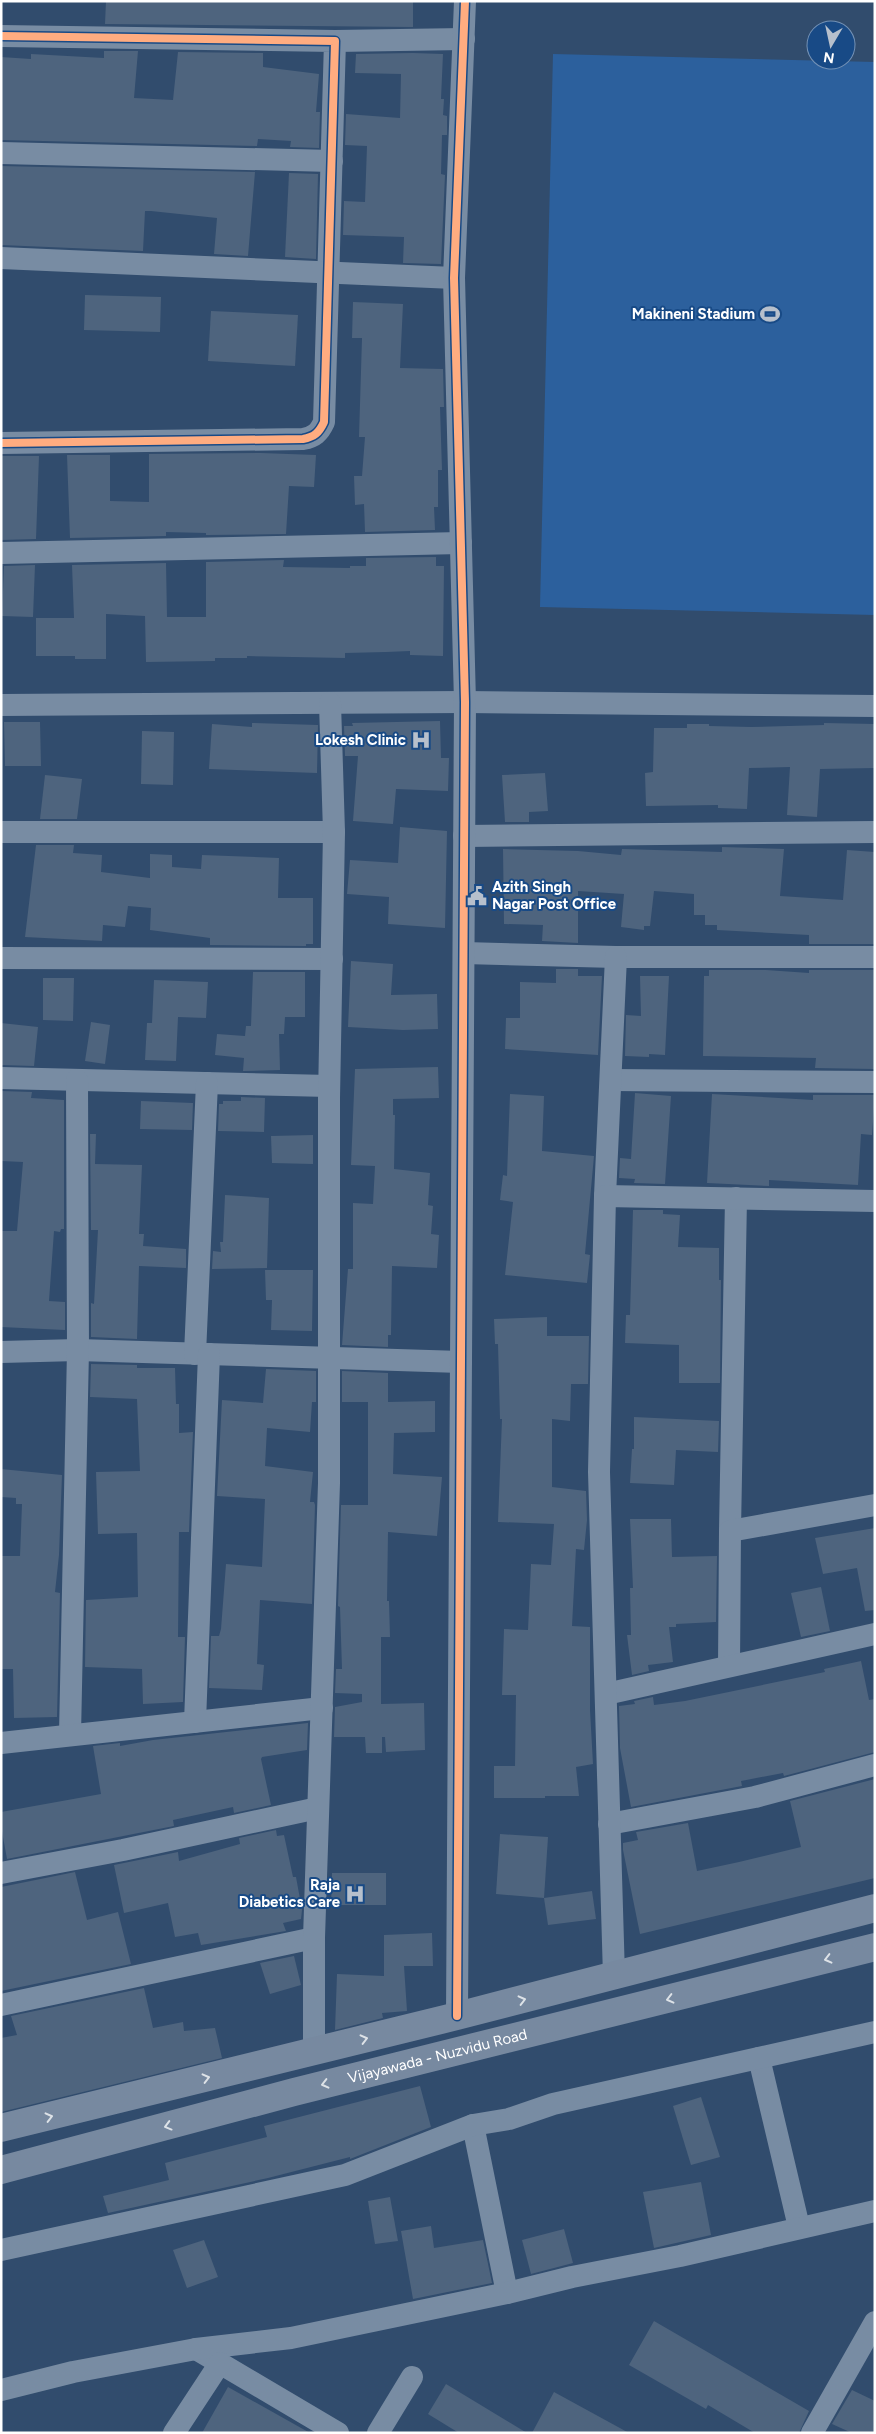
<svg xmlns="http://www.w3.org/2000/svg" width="876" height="2434" font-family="Figtree,sans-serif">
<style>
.green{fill:#2c609d}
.building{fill:#4e647e}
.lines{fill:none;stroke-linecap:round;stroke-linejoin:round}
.street{stroke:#788ca3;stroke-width:22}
.primary{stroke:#7789a0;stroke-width:28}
.cycleway-casing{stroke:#184a86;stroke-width:11}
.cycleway{stroke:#ffac80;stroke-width:8}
.oneway{stroke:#dde2e7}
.labels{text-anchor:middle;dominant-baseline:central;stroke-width:4;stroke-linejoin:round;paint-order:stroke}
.poi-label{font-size:15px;font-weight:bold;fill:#fff;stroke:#184a86;text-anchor:end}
.street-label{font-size:15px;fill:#fff;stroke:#184a86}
</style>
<rect width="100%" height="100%" fill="#314c6d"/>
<polygon class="green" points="553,54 875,62 875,615 540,607"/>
<g class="building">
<polygon points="106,1 413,1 413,27 105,24"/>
<polygon points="104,51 138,51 134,98 173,100 178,52 263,53 263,67 319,74 316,112 320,112 319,148 290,147 291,141 258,139 257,146 1,140 1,57 31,59 31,54 104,58"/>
<polygon points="413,53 443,54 441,99 444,99 443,115 447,116 447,135 442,135 441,174 445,175 441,264 403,263 404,237 343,235 344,201 365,202 367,146 345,145 346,114 400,118 401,74 355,73 356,54"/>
<polygon points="1,166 255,172 248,256 214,254 217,218 151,211 145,211 143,251 1,245"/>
<polygon points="289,173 318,174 316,259 285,257"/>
<polygon points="85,295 161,297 160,332 84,330"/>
<polygon points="353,302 403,304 400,368 443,369 444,407 440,407 442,470 438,470 438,507 434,507 435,530 365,532 364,504 355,505 354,476 362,476 365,437 359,437 362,338 352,338"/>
<polygon points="211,311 298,315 295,366 208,361"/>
<polygon points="261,453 316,455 314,487 289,486 286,534 206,535 206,533 166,532 166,536 70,538 67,455 110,455 110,501 149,502 149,454"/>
<polygon points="1,456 39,456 36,539 1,540"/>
<polygon points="436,557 436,566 444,566 443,656 410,655 410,651 386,652 345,653 345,658 247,656 247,658 215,658 215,661 146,662 145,616 106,614 106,659 75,659 75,656 36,656 36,618 74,618 72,565 166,563 167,617 206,617 206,562 284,560 283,567 350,568 350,566 366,566 366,558"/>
<polygon points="35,565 33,617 2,616 4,566"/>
<polygon points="440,721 441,758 449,758 448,791 396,789 393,824 353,821 358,756 345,756 344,726 353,726 352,723"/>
<polygon points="4,722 40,722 41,766 5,766"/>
<polygon points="252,723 318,725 317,773 209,769 212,724 252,727"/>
<polygon points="824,723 875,724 875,768 820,769 817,817 787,815 790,767 749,768 747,809 718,808 718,805 646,806 645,773 653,772 654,728 687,728 687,724 709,724 709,726 751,727 824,725"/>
<polygon points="142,731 174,732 173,785 141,784"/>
<polygon points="545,773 548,811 529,812 529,822 505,822 502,775"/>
<polygon points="45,775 82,779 77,819 40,819"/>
<polygon points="400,827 447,831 445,928 388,924 389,897 347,894 350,860 398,863"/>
<polygon points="36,845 74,845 73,853 102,855 101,872 150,878 150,854 172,855 172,867 201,869 202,855 279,858 278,898 313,898 313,944 306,944 306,946 210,945 210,938 150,930 151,908 128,906 125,927 103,925 102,941 25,937"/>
<polygon points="722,847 784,849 780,896 843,900 847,850 875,852 874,944 809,944 809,935 717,930 717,925 705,925 705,915 694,915 694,894 654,891 650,926 644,926 644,930 621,927 624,894 578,891 578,943 542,941 543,925 504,924 503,849 578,851 621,855 622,849 722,852"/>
<polygon points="351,961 393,964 391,995 437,994 438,1029 403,1030 348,1027"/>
<polygon points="556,969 578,969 578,976 602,976 598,1055 505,1049 506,1018 520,1018 520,982 556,983"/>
<polygon points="709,970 766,970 809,973 809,970 875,970 874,1069 815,1068 816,1058 703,1056 704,976 709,976"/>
<polygon points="253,972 305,972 305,1017 285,1017 284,1034 279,1034 280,1070 243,1071 244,1058 215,1055 217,1034 245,1036 246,1026 251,1026"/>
<polygon points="640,976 669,976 665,1055 649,1054 649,1057 625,1056 626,1015 641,1016"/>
<polygon points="43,978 74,978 73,1021 43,1020"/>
<polygon points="154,980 208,982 206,1018 178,1017 176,1061 145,1060 147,1023 152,1023"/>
<polygon points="91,1022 110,1025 105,1064 85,1061"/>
<polygon points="1,1023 38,1027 34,1066 1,1065"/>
<polygon points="438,1067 439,1098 393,1099 393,1115 395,1115 394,1169 430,1173 428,1205 433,1206 431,1234 439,1235 437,1268 392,1266 391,1335 388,1335 388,1347 342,1345 348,1269 353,1269 353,1203 373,1204 375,1166 351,1165 355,1069"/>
<polygon points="1,1091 32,1092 31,1098 64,1100 64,1229 61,1229 60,1232 54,1231 49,1301 65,1302 65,1330 1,1327 1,1231 17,1231 23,1162 1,1161"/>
<polygon points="635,1093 671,1096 665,1184 634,1183 635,1179 619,1178 620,1158 631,1159"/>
<polygon points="510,1094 544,1096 542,1151 594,1156 585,1254 590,1255 587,1283 505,1275 513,1202 500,1200 503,1175 507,1176"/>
<polygon points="712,1094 813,1100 813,1095 875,1095 872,1135 861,1134 858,1185 769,1180 769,1186 707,1183"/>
<polygon points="241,1097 265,1098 264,1132 218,1131 219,1104 223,1104 223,1101 241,1101"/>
<polygon points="141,1101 193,1103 192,1130 140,1129"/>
<polygon points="90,1134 96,1134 95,1164 142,1165 139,1234 144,1234 143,1246 186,1249 186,1268 139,1266 137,1339 91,1337 91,1303 94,1304 98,1230 91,1230"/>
<polygon points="313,1135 313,1164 272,1163 271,1136"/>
<polygon points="225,1195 269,1198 267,1268 212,1269 213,1251 221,1252 220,1242 223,1242"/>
<polygon points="633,1210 663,1210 663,1214 680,1215 678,1247 719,1248 719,1280 721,1280 720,1383 679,1383 679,1345 625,1343 626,1315 630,1315"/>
<polygon points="265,1270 313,1270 312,1331 271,1330 272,1300 266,1300"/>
<polygon points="547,1317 547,1336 589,1336 588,1384 571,1384 570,1421 552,1419 552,1487 586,1491 587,1520 584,1550 576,1549 572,1626 590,1627 590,1710 593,1764 576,1767 579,1796 545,1796 545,1798 494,1798 494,1766 515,1766 516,1695 502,1695 504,1629 528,1630 531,1564 551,1565 554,1524 498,1522 502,1419 500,1419 498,1344 495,1344 494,1319"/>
<polygon points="91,1364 137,1365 137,1368 175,1368 176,1404 179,1404 179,1433 193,1432 189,1532 179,1532 178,1637 185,1637 183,1702 143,1704 142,1669 85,1667 86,1600 138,1597 137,1533 98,1534 96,1472 140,1471 137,1399 90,1397"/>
<polygon points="266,1369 316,1371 316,1402 312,1402 310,1432 267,1428 265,1466 313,1472 310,1502 314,1502 315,1505 312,1604 260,1600 257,1664 264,1665 262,1690 209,1688 211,1636 219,1636 221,1629 226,1564 262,1567 265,1499 217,1496 222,1400 263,1403"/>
<polygon points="342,1371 388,1373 388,1402 435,1401 435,1432 394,1433 393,1474 442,1477 437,1536 388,1532 387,1601 389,1601 390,1637 381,1637 381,1704 424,1703 425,1750 386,1752 385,1737 382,1737 382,1753 366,1753 365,1737 334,1737 335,1707 362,1702 362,1694 335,1693 336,1669 342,1669 340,1607 338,1606 341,1505 368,1505 368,1402 342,1402"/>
<polygon points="634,1417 719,1421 718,1452 676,1450 674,1485 630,1483 632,1449 634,1449"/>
<polygon points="1,1469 62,1475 59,1555 55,1592 60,1593 57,1717 14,1718 13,1669 1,1669 1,1556 20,1556 22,1504 16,1504 16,1498 1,1497"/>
<polygon points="630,1519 671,1519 672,1557 717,1556 716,1622 676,1624 676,1627 669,1627 673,1662 648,1665 649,1671 632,1675 627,1635 631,1635 630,1588 633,1588"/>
<polygon points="875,1528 875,1610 865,1611 857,1568 823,1574 815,1538"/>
<polygon points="821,1587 830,1631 801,1637 791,1593"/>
<polygon points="861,1661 869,1700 875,1699 875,1752 784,1776 783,1773 741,1781 742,1786 631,1807 620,1748 619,1706 635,1704 634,1701 653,1697 654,1705 685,1701 825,1672 824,1669"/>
<polygon points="308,1723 307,1750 262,1757 261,1759 271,1805 234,1813 233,1807 173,1820 174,1826 7,1859 1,1826 1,1812 101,1794 93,1746 120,1743 120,1746 153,1740"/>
<polygon points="875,1779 875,1878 640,1934 623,1850 623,1843 638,1840 636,1832 688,1823 697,1871 739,1862 801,1847 790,1801"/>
<polygon points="276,1830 277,1836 284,1835 293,1877 296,1877 302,1910 301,1919 283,1923 286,1931 201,1945 198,1933 175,1937 168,1903 124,1913 114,1865 178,1852 179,1861 240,1844 239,1838"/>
<polygon points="500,1834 548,1837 544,1898 496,1894"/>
<polygon points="75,1872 87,1920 118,1912 131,1964 1,1991 1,1887"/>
<polygon points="332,1873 386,1873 386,1905 331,1905"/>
<polygon points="592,1891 596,1919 548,1925 544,1898"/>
<polygon points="432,1933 433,1966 404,1966 407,2011 382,2013 383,2018 335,2030 337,1974 384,1976 384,1935"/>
<polygon points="294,1956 301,1985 270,1994 260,1963"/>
<polygon points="144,1988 153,2028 183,2022 184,2031 215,2028 222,2058 1,2112 1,2038 17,2035 11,2016"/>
<polygon points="420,2086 431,2127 350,2159 350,2157 268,2178 108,2213 103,2196 169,2180 165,2163 267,2137 264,2126"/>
<polygon points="701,2097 720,2157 691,2165 673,2106"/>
<polygon points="701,2182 711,2235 654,2248 643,2192"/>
<polygon points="390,2197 398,2241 375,2244 368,2201"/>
<polygon points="431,2226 434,2248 483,2240 492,2283 413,2299 401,2231"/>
<polygon points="564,2229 573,2263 531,2274 522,2240"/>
<polygon points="204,2240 218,2277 187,2288 173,2250"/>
<polygon points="654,2321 809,2411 799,2433 755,2433 708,2405 706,2409 629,2365"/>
<polygon points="446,2384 527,2433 459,2433 428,2414"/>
<polygon points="228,2387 310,2433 202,2433"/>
<polygon points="852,2390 875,2401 875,2433 852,2433 832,2424"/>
<polygon points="554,2392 629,2433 532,2433"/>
</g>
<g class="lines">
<g class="street">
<path d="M1,36L335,41L324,422C319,433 314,437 303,439L1,443"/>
<polyline points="335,41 464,39"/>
<polyline points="1,153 332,161"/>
<polyline points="1,258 454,278"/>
<polyline points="1,553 461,543"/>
<polyline points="1,705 465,702 875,706"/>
<polyline points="1,832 334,832"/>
<polyline points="464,836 875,832"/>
<polyline points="464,953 616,957 875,957"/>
<polyline points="1,958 332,959"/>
<polyline points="1,1078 329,1086"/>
<polyline points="611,1080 875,1082"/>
<polyline points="605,1196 616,957"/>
<polyline points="1,1352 78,1350 461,1362"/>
<polyline points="195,1354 207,1083"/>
<polyline points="730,1531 736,1198"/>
<polyline points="729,1666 730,1531 875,1505"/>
<polyline points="606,1694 875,1634"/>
<polyline points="195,1722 209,1354"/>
<polyline points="70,1735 78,1350 77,1080"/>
<polyline points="1,1743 322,1708"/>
<polyline points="609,1824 755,1797 875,1765"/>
<polyline points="1,1873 123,1850 318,1808"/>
<polyline points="614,1976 599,1472 605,1196 875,1201"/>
<polyline points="1,2005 314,1938"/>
<polyline points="457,2016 465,702 454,278 465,1"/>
<polyline points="314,2051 314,1938 329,1483 329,1098 334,832 330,703"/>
<polyline points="759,2058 799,2227"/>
<polyline points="473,2125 507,2293"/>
<polyline points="1,2250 345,2175 473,2125 509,2119 553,2104 875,2032"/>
<polyline points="196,2349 338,2433"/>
<polyline points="1,2390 73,2372 196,2349 291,2338 507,2293 572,2277 680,2256 875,2211"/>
<polyline points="174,2433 220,2363"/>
<polyline points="378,2433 412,2377"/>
<polyline points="812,2433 875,2322"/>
</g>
<g class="primary">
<polyline points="1,2128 457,2016 875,1908"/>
<path id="s1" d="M1,2170L294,2092L875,1947"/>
</g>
<defs>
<g id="cycleway">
<path d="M1,36L335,41L324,422C319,433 314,437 303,439L1,443"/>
<polyline points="457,2016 465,702 454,278 465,1"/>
</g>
</defs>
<use href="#cycleway" class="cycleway-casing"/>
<use href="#cycleway" class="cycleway"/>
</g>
<defs><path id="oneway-chevron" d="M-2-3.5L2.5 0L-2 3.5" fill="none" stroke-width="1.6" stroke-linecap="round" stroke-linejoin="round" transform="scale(1.25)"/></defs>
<g class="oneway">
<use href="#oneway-chevron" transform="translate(828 1959) rotate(166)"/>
<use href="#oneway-chevron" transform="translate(670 1999) rotate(166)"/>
<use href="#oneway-chevron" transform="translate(522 2000) rotate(-14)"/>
<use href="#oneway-chevron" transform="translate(364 2039) rotate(-14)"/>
<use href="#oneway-chevron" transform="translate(206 2078) rotate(-14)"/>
<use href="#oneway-chevron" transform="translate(325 2084) rotate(166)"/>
<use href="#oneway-chevron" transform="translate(49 2117) rotate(-14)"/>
<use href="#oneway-chevron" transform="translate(168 2126) rotate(165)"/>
</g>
<defs>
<symbol id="stadium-bare" viewBox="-9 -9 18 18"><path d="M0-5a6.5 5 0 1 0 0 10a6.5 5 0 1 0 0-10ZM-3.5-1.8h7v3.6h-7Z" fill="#b7c0cc" stroke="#184a86" stroke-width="2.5" paint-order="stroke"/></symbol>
<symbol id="hospital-bare" viewBox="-9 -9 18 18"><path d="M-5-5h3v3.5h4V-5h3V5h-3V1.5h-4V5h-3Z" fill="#b7c0cc" stroke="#184a86" stroke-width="2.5" paint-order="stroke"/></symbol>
<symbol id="civic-bare" viewBox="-9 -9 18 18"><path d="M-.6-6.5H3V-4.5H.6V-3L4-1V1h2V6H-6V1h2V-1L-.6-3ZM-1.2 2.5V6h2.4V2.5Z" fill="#b7c0cc" stroke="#184a86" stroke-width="2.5" paint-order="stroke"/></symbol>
</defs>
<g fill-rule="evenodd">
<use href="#stadium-bare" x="756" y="300" width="28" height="28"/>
<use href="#hospital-bare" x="407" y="726" width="28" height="28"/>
<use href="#civic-bare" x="463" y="882" width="28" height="28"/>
<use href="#hospital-bare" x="341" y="1880" width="28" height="28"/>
</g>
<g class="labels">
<g class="poi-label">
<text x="755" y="314">Makineni Stadium</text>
<text x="406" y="740">Lokesh Clinic</text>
<text x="492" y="887" text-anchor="start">Azith Singh<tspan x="492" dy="17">Nagar Post Office</tspan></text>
<text x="340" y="1885">Raja<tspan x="340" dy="17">Diabetics Care</tspan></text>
</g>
<g class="street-label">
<text stroke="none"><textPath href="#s1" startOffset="451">Vijayawada - Nuzvidu Road</textPath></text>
</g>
</g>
<rect width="876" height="2434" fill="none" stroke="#ffffff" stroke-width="5"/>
<g transform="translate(831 45) rotate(189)"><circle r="24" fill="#184a86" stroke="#7492b6"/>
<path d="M0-4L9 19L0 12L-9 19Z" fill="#b7c0cc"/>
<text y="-8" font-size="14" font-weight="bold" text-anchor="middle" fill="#ffffff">N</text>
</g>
</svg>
